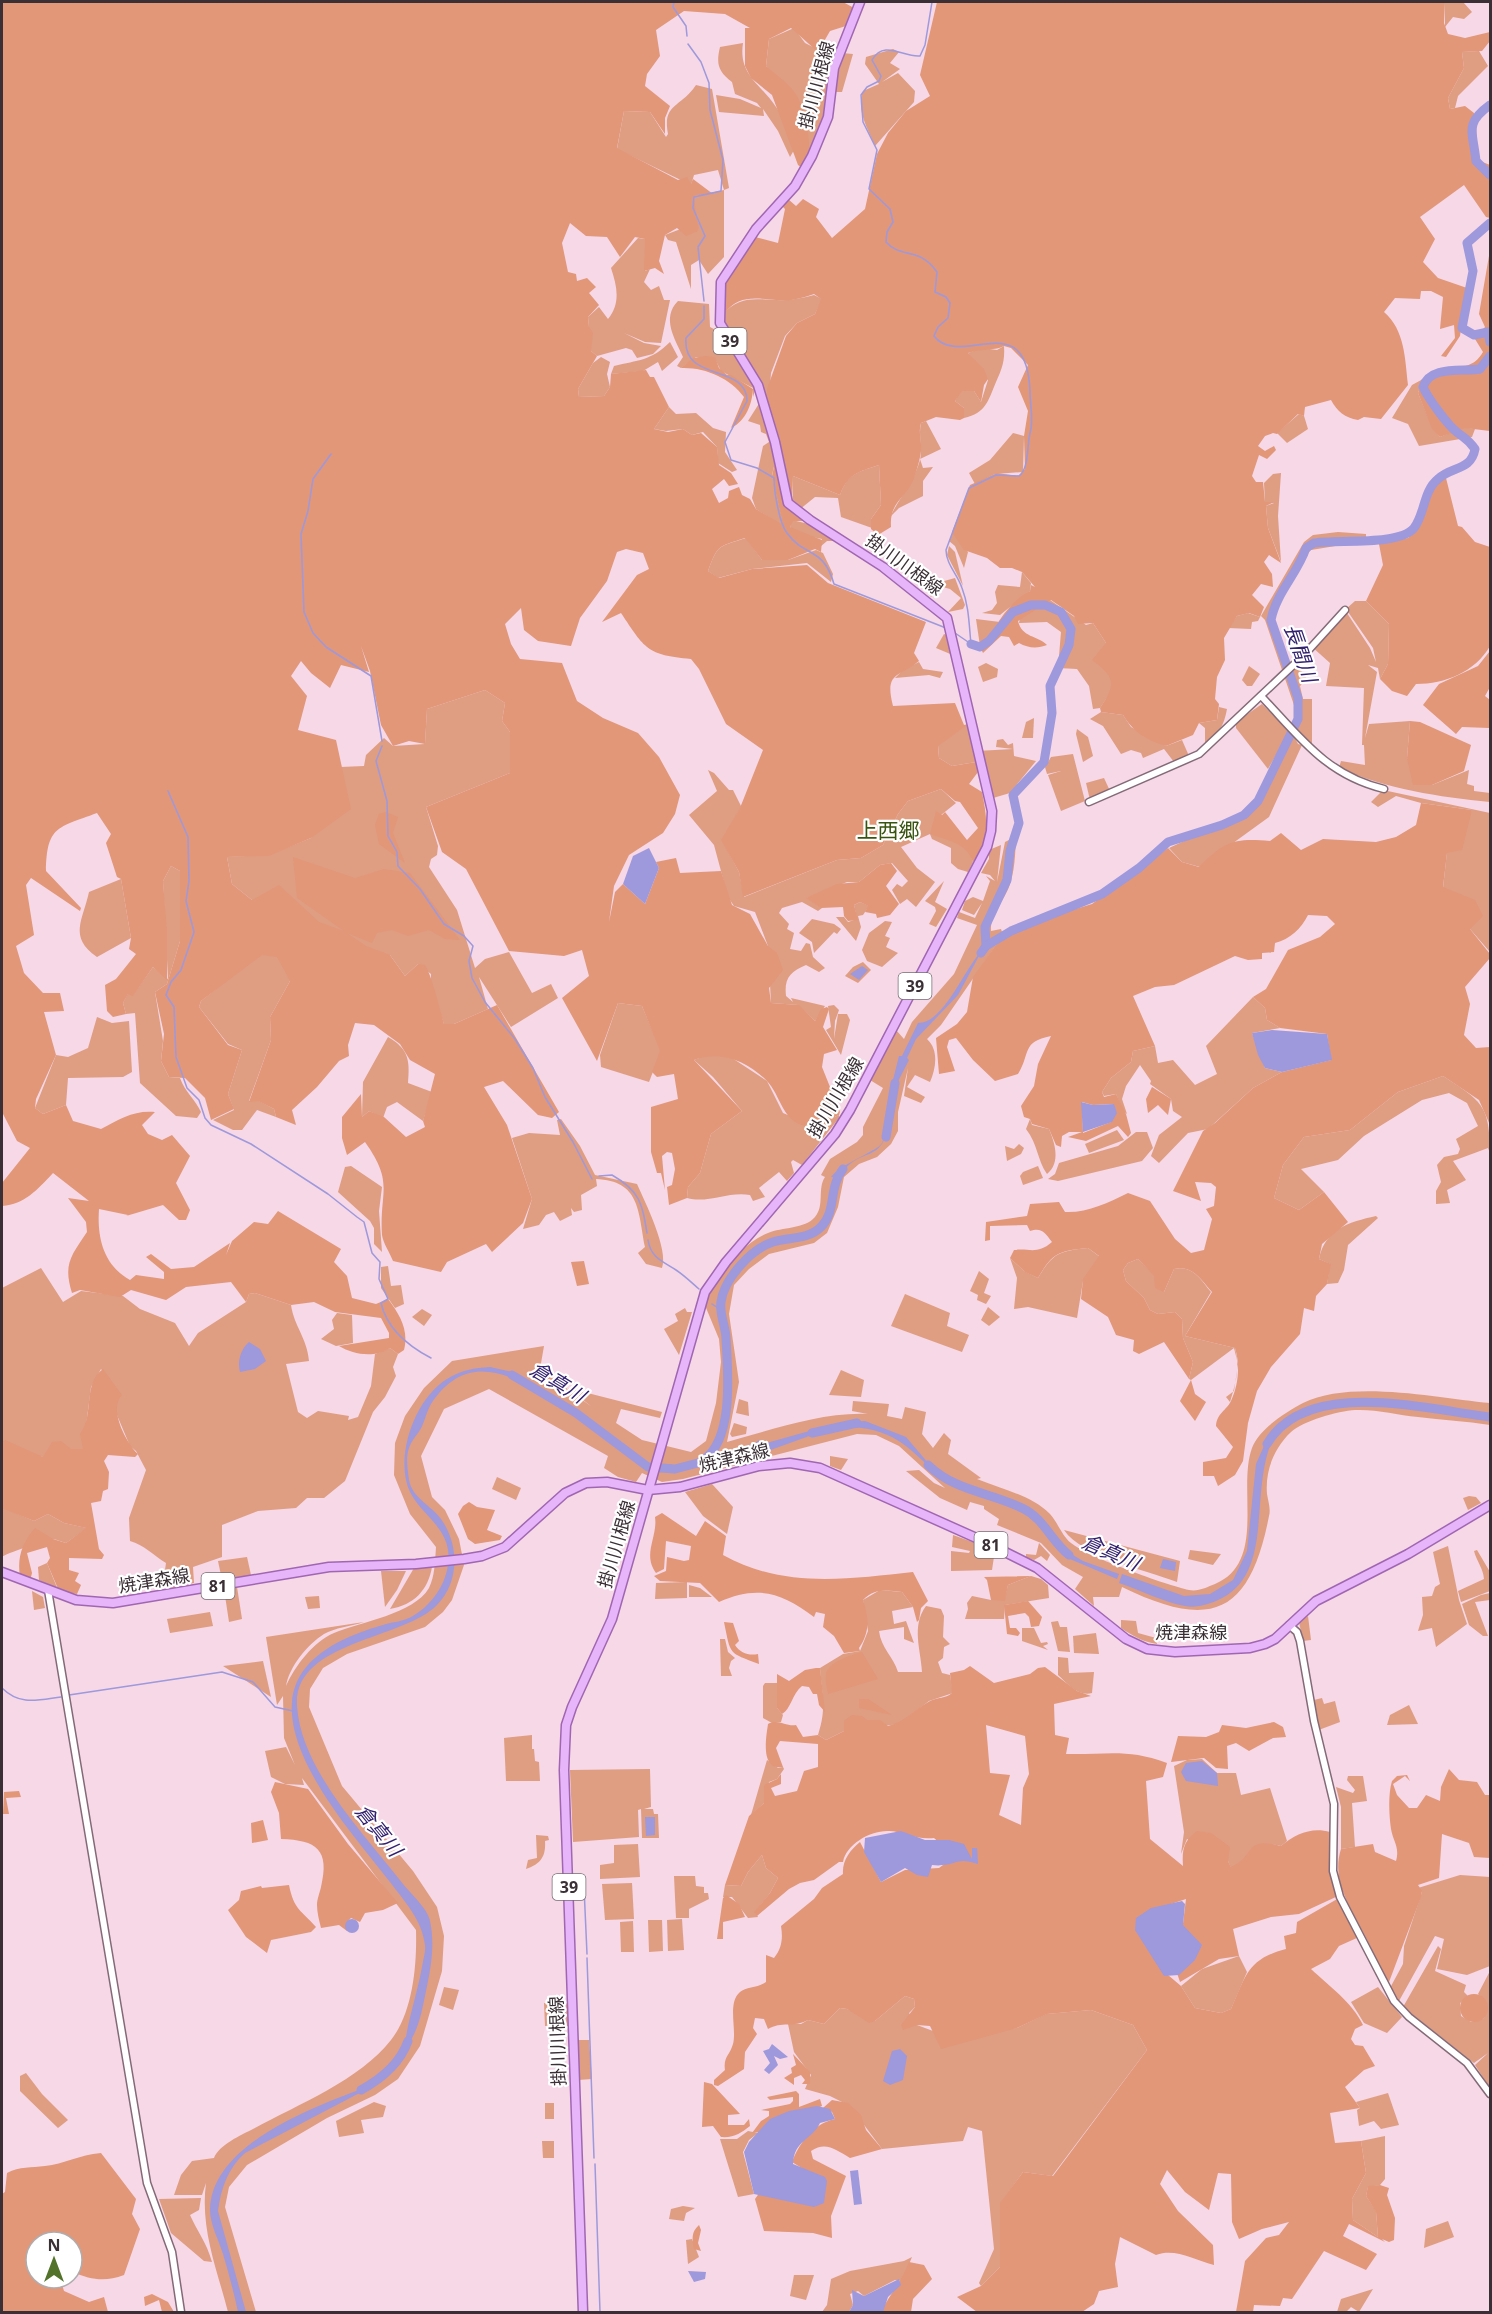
<svg xmlns="http://www.w3.org/2000/svg" width="1492" height="2314" font-family="'Open Sans','Noto Sans JP',sans-serif">
<style>
.green{fill:#df9d82}
.forest{fill:#e19778;fill-rule:evenodd}
.water{fill:#9e98dc}
.lines{fill:none;stroke-linecap:round;stroke-linejoin:round}
.stream{stroke:#9e98dc;stroke-width:1.5}
.river{stroke:#9e98dc;stroke-width:9}
.tertiary-casing{stroke:#846a77;stroke-width:9}
.primary-casing{stroke:#a066b2;stroke-width:11}
.tertiary{stroke:#fff;stroke-width:6}
.primary{stroke:#e7b5f9;stroke-width:8}
.labels{text-anchor:middle;dominant-baseline:central;stroke-width:4.5;stroke-linejoin:round;paint-order:stroke}
.shield{fill:#fff;stroke:#756d72;stroke-width:1.5}
.shield-label{font-size:16px;font-weight:bold;fill:#3a2f35}
.street-label{font-size:18px;fill:#3a2f35;stroke:#fff}
.water-label{font-size:20px;font-style:italic;fill:#332170;stroke:#fff}
.quarter-label{font-size:21px;fill:#38540f;stroke:#fff}
</style>
<rect width="100%" height="100%" fill="#f6d8e7"/>
<g class="green">
<polygon points="1445,2 1463,2 1472,12 1464,19 1453,17 1445,27"/>
<polygon points="794,28 805,43 835,58 831,103 810,160 804,117 766,66 769,39"/>
<path d="M743,43C738,75 761,84 776,107C786,120 789,135 794,150L790,157L778,131L763,109L764,116L719,112L716,95L740,99L761,108L757,103L735,94L732,82C718,71 716,64 720,47Z"/>
<path d="M893,49L899,52L890,63L900,69L882,82L898,73L915,91L914,102L875,146C868,129 856,110 863,91L879,84L865,64L866,57Z"/>
<polygon points="1479,51 1488,66 1458,96 1455,108 1450,109 1448,98 1464,68 1462,52"/>
<polygon points="842,53 853,54 842,92 834,92 836,72"/>
<path d="M696,85L712,89L729,188L724,190V257L708,274L699,260L691,265V289L676,242L668,240L665,235L699,222L693,208L695,196L724,190L718,170L694,175L691,185L617,149L624,111L650,112L666,137L668,134C662,103 681,108 696,85Z"/>
<path d="M638,238L645,239V271L650,269L644,282L651,290L659,286L664,300H670L661,343L645,342L624,333L644,343L661,346L653,354L637,358L632,350L626,348L597,356L591,351L588,317L599,307L608,319C621,303 617,286 611,268Z"/>
<path d="M814,295L822,299L815,314L797,323L785,336L771,373L768,411L726,329L722,315C739,296 753,299 777,300C790,301 802,298 814,295Z"/>
<path d="M678,301L709,304L710,327C731,336 744,368 756,387L753,397V388L721,371L715,359L696,357L681,368L677,366L683,357C675,339 661,318 678,301Z"/>
<path d="M670,342L678,357L662,371L658,362L643,371L611,374L614,366C638,360 651,361 670,342Z"/>
<path d="M1004,346C1005,361 1002,369 996,382C988,401 986,413 964,418V408L955,401L961,389L974,391L981,402L988,380L968,353L982,348L997,350Z"/>
<polygon points="601,357 610,362 607,374 610,387 604,396 579,397 578,389 593,363"/>
<polygon points="1423,379 1418,393 1432,427 1440,437 1463,427 1475,429 1472,437 1419,446 1408,424 1392,418 1412,385"/>
<polygon points="760,402 773,447 775,462 772,475 784,527 756,509 752,498 763,446 769,442 766,434 761,432 760,425 748,421"/>
<polygon points="669,407 676,414 696,413 713,428 726,432 725,452 737,470 732,472 718,463 717,447 703,432 692,435 683,429 666,431 654,429"/>
<polygon points="1299,414 1304,416 1308,429 1287,443 1277,433"/>
<path d="M926,421L941,449L920,459L923,468L933,467L923,481V496L899,508L890,517C900,497 914,482 920,460C923,446 918,436 921,423Z"/>
<polygon points="1013,433 1024,436 1023,472 995,474 975,484 969,473 990,460"/>
<path d="M879,465L881,505L871,519L872,528L841,517L838,498L815,497L799,510L793,507V476L840,495C848,473 858,472 879,465Z"/>
<polygon points="1281,473 1278,516 1281,562 1268,528 1266,506 1274,503 1265,502 1264,483 1273,474"/>
<polygon points="792,520 813,525 853,549 850,552 836,541 827,541 820,547 822,539 798,534 790,527"/>
<polygon points="953,532 968,552 964,568 955,546 949,541"/>
<polygon points="1338,532 1366,534 1366,541 1311,550 1294,569 1273,611 1271,620 1290,666 1295,662 1307,679 1300,686 1303,699 1312,699 1312,744 1293,725 1297,717 1295,708 1265,620 1261,616 1304,542 1313,535"/>
<path d="M746,538L762,560H788L816,550L823,553L833,574L831,582L807,563L752,569L718,578L708,571C718,544 718,547 746,538Z"/>
<polygon points="949,546 955,552 963,586 947,555"/>
<polygon points="1022,572 1031,583 1030,591 1000,615 982,613 992,610 997,603 995,592 998,585 1020,587"/>
<polygon points="955,578 965,605 963,609 948,612 961,598 950,589 939,586 931,597 929,594 937,583"/>
<polygon points="1050,600 1086,625 1093,623 1106,643 1107,671 1113,682 1112,690 1100,708 1093,709 1089,686 1077,669 1058,668 1061,632 1047,622 1019,623 1020,618"/>
<path d="M1355,601H1366L1389,624L1388,664L1380,679L1378,668L1368,665L1377,672L1365,738L1369,724L1410,721L1407,758L1432,785L1469,770L1467,784L1474,786V791L1490,793V802C1439,797 1387,789 1339,768L1341,761L1365,765L1364,745H1362L1364,688L1326,686L1330,663L1311,646L1345,610L1370,648L1376,662L1373,648L1346,609Z"/>
<polygon points="1248,613 1260,617 1258,621 1252,622 1251,629 1228,628 1237,616"/>
<polygon points="976,619 1000,622 980,646"/>
<polygon points="944,634 950,636 955,656 936,648"/>
<polygon points="919,662 923,669 943,672 940,678 929,675 895,678 903,670"/>
<polygon points="986,663 998,669 997,677 983,682 978,667"/>
<polygon points="1249,666 1260,674 1252,686 1247,686 1242,680"/>
<polygon points="485,690 505,703 502,721 510,732 510,773 426,807 438,846 437,855 431,859 429,867 457,910 475,968 485,959 509,952 532,993 551,984 558,998 511,1027 479,977 488,1009 454,1024 444,1024 431,987 431,974 418,964 405,976 390,955 290,981 270,1017 271,1040 249,1101 259,1101 274,1109 276,1117 257,1110 242,1130 233,1130 213,1120 234,1110 228,1094 242,1050 228,1044 199,1007 201,1001 231,977 252,900 232,884 227,857 269,855 311,838 341,767 364,766 366,755 384,738 393,746 425,744 427,709"/>
<polygon points="1262,704 1290,731 1268,769 1236,728 1236,722"/>
<path d="M1219,707L1227,709C1224,726 1218,735 1205,746V728L1199,723L1217,720Z"/>
<polygon points="1101,712 1123,715 1131,727 1166,746 1182,740 1189,756 1174,762 1164,749 1143,758 1141,753 1131,750 1121,754 1103,726 1090,719"/>
<polygon points="1034,718 1033,738 1022,738 1026,722"/>
<polygon points="967,725 976,762 952,766 939,758 938,745"/>
<polygon points="1077,729 1088,737 1093,756 1083,762 1076,734"/>
<polygon points="1294,736 1298,744 1302,745 1269,817 1200,867 1182,862 1169,848 1247,812 1260,799"/>
<polygon points="1003,739 1008,745 1013,743 1014,756 1036,761 1010,793 993,798 977,751 1013,749 996,747 997,740"/>
<polygon points="1073,754 1085,801 1061,811 1048,775 1061,771 1047,774 1045,767 1051,757"/>
<path d="M708,770L714,773L729,790H733L741,806L755,783L722,840L739,872L744,897L837,860L861,858L883,845L898,814L908,801L941,789L956,803L941,815L955,841L969,850L973,862L968,872L958,869L951,863V848L932,839L930,834L901,847L917,868L935,882L916,907L907,899L900,904L892,890L897,884L902,887L908,881L892,863L880,865L859,882H847L807,898L822,908L818,911L802,902L782,908L779,913L789,924L787,929L794,933L790,949L801,951L806,943L810,944L813,957L825,968L819,972L806,965C790,972 784,978 786,996L793,1002L791,998L825,1006L815,1021L798,1005L771,1003L768,946L755,912L734,906L728,897L714,845L689,815L717,791Z"/>
<polygon points="1104,778 1110,791 1090,800 1086,783"/>
<polygon points="1383,790 1490,813 1490,952 1470,929 1443,888 1447,852 1472,810 1421,803 1396,796 1378,807 1371,802"/>
<path d="M1013,838L1016,839C1015,855 1015,871 1009,887C1003,902 990,914 991,931L1001,929L1003,935L941,1025L927,1039C939,1050 936,1068 930,1082L915,1075L907,1087L925,1097L921,1103L904,1096L908,1068L898,1112V1131L891,1144L877,1157L859,1164L844,1177L838,1207L827,1233L814,1243L769,1254L749,1269L734,1285L729,1314L739,1382L727,1442C772,1430 821,1412 868,1414L852,1411L853,1401L889,1404L887,1416L902,1419L905,1407L926,1412L922,1434L933,1448L944,1433L951,1440L948,1454L981,1478L977,1479C1001,1489 1031,1495 1050,1514C1058,1523 1062,1536 1071,1543C1088,1557 1166,1585 1189,1590C1198,1592 1207,1587 1215,1584C1267,1562 1237,1489 1252,1448C1259,1429 1286,1412 1303,1403C1351,1379 1437,1398 1490,1403V1425C1466,1421 1442,1420 1418,1417C1397,1415 1376,1409 1355,1410C1338,1411 1303,1421 1291,1432C1274,1448 1265,1471 1267,1494C1268,1501 1271,1509 1269,1516C1250,1614 1212,1631 1122,1587L1119,1597H1093L1094,1606L1075,1589L1083,1577L1062,1565L1041,1543L997,1525L999,1519L984,1509V1506L970,1502L967,1510L940,1498L906,1471L919,1470L934,1483L945,1488L899,1446L876,1435L857,1434L683,1479L662,1482L642,1473L636,1482L618,1477L604,1468L608,1456L489,1389L444,1409L421,1456L432,1497L445,1510L459,1539L464,1565L452,1600L443,1612L425,1627L347,1654L323,1668L310,1689L309,1707L342,1786L413,1871L437,1907L444,1936L442,1971L420,2046L398,2079L375,2095L327,2118L247,2165L229,2187L225,2207L256,2312H228C217,2269 200,2229 206,2183L202,2195H174L181,2175L192,2161L214,2158C219,2145 241,2135 253,2129C297,2105 360,2080 391,2040C413,2012 417,1965 416,1930L302,1778L304,1785L285,1784L271,1777L265,1751L286,1747L295,1765L284,1738L283,1696L277,1705L266,1637L364,1622C352,1626 334,1628 324,1634C307,1645 289,1667 286,1686C295,1666 313,1642 334,1633C360,1622 414,1614 429,1588C435,1576 435,1561 436,1547L410,1514L394,1475L395,1443L405,1416L424,1388L452,1361L544,1346L540,1369L592,1407L568,1388L662,1412L660,1418L621,1409L616,1423L642,1440L691,1452L706,1441L716,1403L721,1362L719,1339L704,1303C723,1275 735,1247 768,1233C782,1227 805,1229 815,1217C825,1205 817,1189 825,1177L821,1175L830,1159L857,1142L863,1135V1127L883,1088L870,1080L896,1030L904,1039L912,1022L954,974L977,925L957,918L959,912L975,918L982,903L974,915L962,910L965,901L973,897L983,901L990,881L986,876L995,881L990,875L981,873L989,859V850L1001,845L997,882L1005,842Z"/>
<path d="M171,866L180,871V941L167,984L155,992L163,1041L161,1061L169,1077L180,1078C185,1092 195,1099 201,1112L197,1118L176,1116L140,1083L135,1013L126,1014L123,1003L128,993L133,995L153,967L168,979L163,881Z"/>
<path d="M121,879L131,938L97,957C68,937 83,920 89,892Z"/>
<polygon points="944,881 935,902 947,909 936,927 929,924 936,911 935,907 925,901"/>
<polygon points="860,902 869,906 863,915 858,916 861,927 856,941 836,917 844,917 848,922 857,919 854,905"/>
<polygon points="812,919 834,924 841,929 837,934 834,932 814,953 812,942 799,933"/>
<polygon points="885,921 892,922 885,936 890,938 886,947 898,953 882,967 867,961 862,950 869,933"/>
<polygon points="863,962 871,970 858,983 845,976 853,967"/>
<polygon points="1253,997 1265,1008 1267,1020 1280,1028 1252,1033 1265,1068 1282,1072 1253,1088 1208,1129 1188,1133 1159,1163 1151,1156 1159,1135 1182,1117 1173,1111 1171,1099 1150,1084 1151,1081 1140,1065 1126,1086 1122,1099 1127,1114 1123,1111 1116,1094 1104,1096 1102,1092 1111,1078 1131,1062 1133,1051 1155,1046 1158,1063 1173,1060 1195,1085 1217,1074 1206,1046"/>
<polygon points="618,1003 642,1006 661,1051 649,1082 601,1067 600,1055"/>
<polygon points="834,1005 839,1010 835,1021 834,1039 838,1014 847,1014 850,1020 841,1055 826,1030 831,1027 828,1006"/>
<polygon points="97,1017 112,1023 129,1021 132,1072 123,1077 68,1078 66,1105 43,1114 35,1108 56,1055 68,1057 88,1048"/>
<path d="M388,1037C409,1049 410,1061 408,1083L432,1092L423,1121L397,1102L387,1107L383,1118L369,1111L362,1117L363,1082Z"/>
<path d="M704,1056H729L767,1081L783,1113L814,1126L839,1115V1118L802,1165L793,1160L791,1162L794,1173L787,1181L779,1172L759,1188L765,1197L753,1201L750,1195C728,1191 708,1204 687,1198L688,1187L700,1173L711,1134L742,1111L713,1077L694,1060Z"/>
<path d="M1443,1076C1481,1101 1490,1104 1490,1153L1488,1148L1453,1161L1466,1180L1447,1190L1450,1203L1436,1204V1191L1441,1182L1437,1165L1444,1157L1458,1154L1460,1149L1456,1139L1478,1126L1467,1103L1449,1093L1422,1100L1364,1136L1338,1160L1301,1169L1324,1192L1299,1210L1274,1198L1283,1165L1304,1137L1350,1130L1398,1092Z"/>
<path d="M561,1119L580,1146L595,1175L637,1184C645,1202 669,1250 662,1268L646,1264L638,1253L645,1247C638,1210 640,1181 596,1179L597,1186L581,1195L582,1210L574,1212L571,1208L572,1215L560,1221L554,1212L546,1215L539,1225L523,1229L532,1199L512,1138L529,1133L560,1135L557,1120Z"/>
<path d="M1030,1119L1032,1125L1049,1129C1055,1143 1061,1163 1047,1174C1037,1160 1038,1144 1026,1129Z"/>
<polygon points="1117,1130 1124,1140 1089,1153 1085,1144"/>
<polygon points="1136,1132 1147,1132 1153,1148 1142,1161 1058,1181 1048,1179 1055,1174 1059,1163 1118,1146"/>
<polygon points="1019,1144 1024,1148 1021,1154 1007,1161 1005,1146 1014,1149"/>
<polygon points="351,1166 382,1187 379,1211 382,1252 374,1244 374,1228 370,1221 338,1192 345,1167"/>
<polygon points="1038,1166 1043,1178 1023,1185 1020,1176 1023,1172"/>
<path d="M1376,1216L1378,1218L1348,1245L1344,1270L1338,1283L1327,1284L1330,1264L1319,1259C1325,1229 1349,1222 1376,1216Z"/>
<path d="M1088,1248L1100,1257L1083,1281L1077,1318L1028,1307L1014,1309L1017,1278L1010,1258L1024,1271L1038,1278C1053,1253 1059,1251 1088,1248Z"/>
<path d="M1138,1259L1155,1276L1164,1292L1174,1269C1193,1265 1200,1279 1211,1292L1185,1336L1235,1348C1240,1367 1236,1383 1230,1402L1226,1397L1234,1391L1238,1364L1234,1348L1191,1380L1189,1379L1193,1362L1183,1338L1182,1319L1175,1312L1158,1314L1150,1310L1144,1298L1126,1281L1123,1270L1128,1263Z"/>
<polygon points="388,1266 391,1286 401,1285 404,1304 395,1308 381,1288 381,1267"/>
<path d="M41,1268L63,1302L81,1291L123,1296L140,1309L175,1323L189,1346L198,1333L246,1302L249,1294L255,1293L291,1305C294,1326 307,1338 309,1361L286,1364L298,1412L307,1418L318,1411L349,1416L348,1420L358,1417L371,1386L375,1354L390,1348L398,1354L393,1367L396,1376L385,1397L373,1412L345,1481L324,1498H307L296,1508L258,1511L222,1525V1557L193,1567L194,1583L171,1588L164,1577L166,1563C153,1555 144,1545 130,1541L129,1518L146,1470L136,1451L130,1446L114,1408L120,1395L101,1369L91,1387L83,1449L43,1457L2,1450V1288Z"/>
<polygon points="979,1271 989,1279 984,1293 991,1296 986,1304 977,1300 978,1295 970,1291"/>
<polygon points="905,1294 950,1313 947,1326 969,1335 962,1352 891,1326"/>
<polygon points="988,1307 1000,1317 989,1326 981,1320"/>
<polygon points="685,1308 687,1312 692,1312 679,1355 664,1329 678,1321 675,1314"/>
<polygon points="422,1309 432,1315 424,1326 412,1317"/>
<polygon points="337,1313 352,1315 353,1343 336,1346 321,1339 334,1329 332,1320"/>
<polygon points="841,1370 864,1380 861,1397 829,1395"/>
<polygon points="739,1399 748,1402 749,1416 736,1413"/>
<polygon points="734,1423 747,1427 746,1434 732,1437 730,1434"/>
<polygon points="830,1456 848,1459 841,1470 830,1466"/>
<polygon points="497,1477 521,1488 516,1500 492,1489"/>
<polygon points="712,1484 733,1507 727,1534 703,1516 685,1492"/>
<polygon points="1469,1496 1476,1497 1481,1503 1468,1510 1463,1498"/>
<path d="M4,1508L34,1521L48,1514L64,1523L87,1528L66,1543C62,1542 56,1539 52,1539C47,1540 4,1554 2,1557V1512Z"/>
<path d="M1064,1530L1180,1561L1177,1582C1146,1570 1082,1557 1064,1530Z"/>
<polygon points="953,1535 995,1550 992,1570 951,1571 951,1551 969,1553 970,1551 952,1547"/>
<polygon points="1039,1543 1050,1555 1047,1561 1041,1556 1034,1560 1026,1557 1026,1554 1036,1555"/>
<polygon points="1448,1546 1459,1600 1467,1624 1436,1647 1432,1628 1418,1631 1423,1615 1422,1597 1432,1596 1435,1587 1440,1584 1433,1552"/>
<polygon points="1190,1550 1221,1554 1213,1565 1188,1559"/>
<path d="M1477,1550L1490,1572V1591L1461,1602L1458,1591L1484,1579C1483,1568 1477,1562 1474,1551Z"/>
<polygon points="247,1557 251,1575 222,1580 218,1561"/>
<polygon points="47,1563 58,1590 39,1580 38,1567"/>
<path d="M432,1567C428,1590 414,1605 390,1609L414,1568Z"/>
<polygon points="381,1571 406,1571 397,1590 385,1607"/>
<polygon points="1031,1576 1041,1579 1048,1585 1049,1598 1005,1605 1004,1619 965,1619 968,1609 967,1603 972,1596 991,1600 1005,1597 1008,1585"/>
<polygon points="687,1582 687,1598 655,1599 656,1583"/>
<polygon points="689,1585 700,1588 712,1597 689,1597"/>
<polygon points="237,1587 242,1619 229,1622 224,1589"/>
<path d="M880,1590L902,1592L913,1607L892,1611L894,1624L906,1621L914,1643L904,1639V1627L879,1631C881,1648 893,1656 898,1672H922C921,1650 911,1626 926,1606L941,1609L944,1616L943,1637L950,1644L944,1647L943,1658L938,1662L942,1673L950,1675L953,1693L929,1701L899,1724L844,1731L826,1740L818,1735C827,1708 822,1696 820,1668L843,1654L860,1651L868,1631L863,1600Z"/>
<polygon points="32,1591 43,1597 45,1608 34,1610"/>
<polygon points="1490,1593 1490,1600 1475,1602 1488,1636 1483,1636 1469,1625 1462,1604 1481,1595"/>
<polygon points="319,1596 320,1608 308,1609 305,1597"/>
<polygon points="210,1612 213,1626 170,1633 167,1619"/>
<polygon points="1308,1616 1311,1640 1303,1641 1299,1622"/>
<path d="M1121,1620L1136,1621L1138,1633L1156,1638L1157,1644C1143,1642 1133,1636 1121,1628Z"/>
<polygon points="1058,1621 1060,1627 1067,1627 1070,1652 1058,1651 1051,1622"/>
<polygon points="1022,1628 1034,1628 1041,1643 1047,1642 1048,1644 1043,1646 1048,1650 1022,1641"/>
<polygon points="1096,1633 1099,1654 1074,1653 1073,1636"/>
<polygon points="720,1639 725,1639 728,1652 735,1658 731,1661 729,1668 732,1676 721,1676"/>
<path d="M1058,1657L1068,1658L1069,1673L1094,1672L1092,1693C1078,1697 1067,1683 1058,1675Z"/>
<polygon points="263,1661 271,1697 223,1666"/>
<polygon points="765,1683 777,1683 777,1708 783,1715 781,1722 772,1723 763,1718 763,1686"/>
<polygon points="1322,1698 1324,1704 1335,1701 1340,1722 1316,1731 1314,1700"/>
<polygon points="1409,1705 1418,1724 1387,1725 1390,1715"/>
<polygon points="532,1735 532,1749 534,1749 535,1761 539,1762 540,1781 506,1781 504,1738"/>
<path d="M1202,1759L1217,1773H1236L1241,1795L1270,1788L1287,1841L1281,1846C1248,1838 1254,1858 1231,1868L1228,1861L1187,1839L1181,1854L1184,1832L1174,1766L1187,1760Z"/>
<polygon points="767,1760 778,1768 783,1767 784,1769 777,1779 769,1782 764,1803 751,1815"/>
<polygon points="650,1769 651,1807 644,1809 653,1809 654,1814 658,1814 659,1838 642,1838 641,1809 638,1810 639,1837 573,1842 570,1770"/>
<polygon points="1348,1776 1363,1776 1367,1801 1352,1803 1355,1847 1341,1849 1341,1807 1336,1787 1353,1793 1355,1790 1347,1780"/>
<path d="M536,1835L548,1836L549,1840L545,1841C546,1856 541,1864 526,1869L528,1860L537,1858Z"/>
<polygon points="638,1844 640,1877 600,1879 600,1865 614,1863 614,1845"/>
<polygon points="762,1855 766,1868 778,1878 770,1893 755,1912 758,1917 748,1918 732,1897 723,1897 725,1885 741,1886 748,1872"/>
<polygon points="1460,1875 1490,1877 1490,1966 1467,1975 1437,1969 1444,1939 1435,1936 1399,2001 1390,1988 1403,1964 1404,1946 1422,1892 1418,1888"/>
<polygon points="674,1876 695,1876 696,1886 704,1887 704,1893 708,1893 709,1899 689,1909 689,1918 676,1918"/>
<polygon points="632,1883 634,1919 605,1920 602,1884"/>
<polygon points="682,1919 684,1950 668,1951 667,1920"/>
<polygon points="648,1920 662,1920 663,1951 649,1952"/>
<polygon points="633,1921 634,1952 621,1952 620,1922"/>
<polygon points="1438,1946 1441,1949 1435,1971 1466,1985 1464,1992 1469,1997 1460,2003 1461,2016 1471,2022 1484,2018 1487,2004 1478,1994 1490,1971 1490,2088 1475,2065 1488,2053 1474,2063 1403,2007"/>
<polygon points="1239,1956 1247,1972 1231,2009 1221,2013 1195,2008 1181,1986 1202,1969"/>
<polygon points="444,1987 459,1990 453,2010 439,2005"/>
<polygon points="1378,1987 1402,2017 1387,2033 1364,2023 1351,2002"/>
<polygon points="905,1996 914,1999 915,2007 909,2013 917,2025 941,2034 1017,2028 1046,2014 1091,2010 1133,2025 1147,2050 1052,2176 1023,2172 1001,2203 1000,2267 981,2286 979,2283 994,2249 982,2131 968,2127 963,2141 882,2149 850,2106 830,2096 805,2089 811,2075 794,2052 788,2024 801,2024 808,2020 824,2024 840,2008 847,2009 875,2021"/>
<polygon points="544,2003 567,2003 568,2026 545,2026"/>
<polygon points="578,2040 589,2040 592,2079 578,2080"/>
<polygon points="26,2073 42,2094 68,2120 58,2128 20,2091 20,2076"/>
<polygon points="1388,2093 1399,2125 1381,2129 1374,2121 1359,2126 1357,2110 1360,2108 1356,2102"/>
<polygon points="374,2102 386,2106 383,2117 361,2120 364,2133 339,2137 336,2121"/>
<rect x="545" y="2103" width="9" height="16"/>
<polygon points="748,2131 758,2133 749,2140 743,2152 754,2194 738,2197 720,2139 737,2139"/>
<polygon points="1385,2136 1385,2179 1380,2185 1368,2187 1366,2196 1376,2211 1378,2237 1353,2220 1352,2199 1366,2173 1361,2141"/>
<polygon points="542,2141 554,2141 554,2158 543,2158"/>
<path d="M201,2198L199,2210L190,2215C198,2233 206,2241 212,2262L204,2261L171,2233L159,2199Z"/>
<polygon points="683,2206 695,2208 686,2213 684,2221 669,2219 671,2209"/>
<polygon points="1448,2221 1454,2237 1424,2248 1426,2229"/>
<polygon points="692,2239 699,2257 688,2264 686,2240"/>
<polygon points="912,2257 902,2281 895,2280 864,2296 858,2291 850,2294 853,2305 849,2312 822,2312 827,2305 831,2279 850,2271 904,2261"/>
<polygon points="794,2275 814,2275 806,2300 790,2296"/>
<polygon points="1373,2289 1359,2312 1351,2307 1346,2312 1337,2312 1341,2299"/>
</g>
<g class="forest">
<path d="M2,2H843L854,8L849,25L830,31L818,52L791,28L769,39L766,66C776,75 791,85 797,96C807,114 814,153 805,170L798,165L772,95L751,78L745,66V28H750L725,14L684,11L656,30L660,56L647,74L645,86L670,106L665,118V134L650,112L624,111L617,148L678,180L687,177L691,184L693,179L713,194L695,196C693,210 700,218 698,231L686,236L677,228L665,235L659,261L664,274L655,268L644,271L645,239L635,237L620,257L607,237L586,236L570,223L562,243L568,272L576,274L577,281L587,278L596,287L589,293L599,305L588,317L589,327L593,333L591,351L597,356L578,389L579,397L604,396L610,387L611,374L646,370L650,377H654L669,407L654,429L668,432L683,429L692,435L701,433L717,447L719,465L731,473L738,484L729,486L724,479L712,489L719,503L728,498L729,491L739,487L742,495L750,499L756,509L783,525L772,476L775,462L778,463L768,413L767,389L786,336L797,323L815,314L821,299L814,294C802,298 789,302 776,300C754,298 738,295 724,314L726,279L755,237L778,243L785,209L781,205L788,199L796,206L803,199L819,209L816,217L832,238L865,209L877,154L888,133L906,111L930,96L920,75L937,2H1445L1444,23L1448,34L1465,38L1490,32V41L1482,51L1462,52L1464,68L1448,98L1450,109L1465,106L1474,113L1475,159L1490,165V218L1486,217L1464,185L1420,217L1435,239L1423,262L1438,278L1467,288L1460,336L1446,357L1441,356L1455,338L1454,325L1440,329L1443,297L1431,291H1421L1420,299L1395,298L1384,312C1405,330 1405,359 1408,385L1381,419L1364,417L1358,420C1345,418 1337,411 1331,400L1305,407L1304,416L1298,414L1277,434L1273,433L1265,436L1258,446L1265,451L1274,446L1276,450L1267,459L1259,455L1252,476L1256,482H1263L1265,502H1274L1266,506L1268,528L1281,563L1269,555L1264,562L1272,574L1273,587L1261,584L1252,595L1264,607L1260,617L1249,613L1237,616L1224,638L1225,660L1217,677L1215,699L1219,704L1217,720L1199,723L1193,735L1166,746C1147,740 1134,733 1123,715L1101,712L1100,708C1116,684 1116,678 1092,660L1106,643L1093,623L1078,624L1074,616L1051,600L1018,621C1022,638 1037,635 1047,645C1037,649 1028,648 1019,643L1014,646L1009,637L1001,636L983,653L981,649L991,639L984,644C998,624 1007,603 1030,591L1031,585L1035,587L1022,572L1012,568H1000L987,558L964,550L952,532L970,485L997,473L1018,476L1025,469L1024,436L1028,411L1018,387L1028,365L1011,348L1004,346C996,351 982,348 968,353L984,369L988,379L984,385L981,402L974,391H962L955,401L964,408V418L960,420L936,417L921,423C918,434 922,440 921,451C920,459 917,470 914,478C907,498 889,501 891,527L878,535L871,529V519L881,505L879,465C858,472 848,474 840,495L793,476L792,507L805,521H793L790,527L822,540L821,552L815,549L788,560H762L745,538C718,547 718,544 708,571L719,578L752,569L807,565L828,583L926,622L914,653L919,661C899,678 884,671 893,706L955,703L964,725L969,724L938,746L939,758L952,766L976,762L978,772L969,784L982,792C987,818 991,839 973,862C966,842 948,841 930,834L936,811L942,815L945,812L967,840L978,828L960,802L955,801L941,789L908,801L898,814L883,845L861,858L837,860L743,897L739,872L721,840L740,808L763,750L726,724L699,669L691,659C647,655 645,649 621,613L602,622L637,575L649,569L643,553L626,549L617,552L607,581L580,618L571,646L538,641L524,630L521,608L505,624L511,644L520,659L562,663L577,701L603,718L638,733L659,757L680,795L675,814L663,833L629,855L614,886L609,922L615,892L623,884L645,904L659,868L656,862L676,858L680,873L721,871L732,905L750,914L768,946L777,953L783,970L769,988L771,1003L799,1005L815,1021L821,1009L827,1007L829,1009L823,1027L837,1050L824,1054L822,1067L840,1112L839,1115C831,1118 821,1126 813,1126C782,1128 782,1095 766,1080C747,1061 720,1050 694,1060L742,1111L711,1134L700,1173L688,1187L687,1198L669,1205L667,1187L672,1185L675,1169L672,1153L667,1152L662,1156L665,1190L661,1173H657L651,1152V1107L678,1099L674,1074L657,1077L652,1072L660,1051L642,1006L618,1003L597,1061L562,998L589,976L582,950L564,956L509,951L466,869L442,852L426,807L510,773V732L502,721L505,703L485,690L427,709L425,744L409,741L393,746L381,725L370,671L361,646L369,672L341,665L330,688L311,673L301,661L291,676L307,696L298,730L336,740L351,809L311,838L269,856L227,857L232,884L252,900L279,885L319,922L344,931L297,898L293,857L355,878L384,869L410,873L460,940L445,939L429,930L408,936L392,930L377,933L372,943L347,933L366,946L390,955L405,976L418,964L425,965C432,976 440,1010 444,1024H454L497,1005L559,1112L552,1118L538,1115L503,1081L484,1087L507,1125L532,1199L523,1223L492,1252L486,1244L447,1262L441,1272L393,1261C390,1253 383,1243 382,1235C379,1191 395,1184 365,1142L347,1155L342,1138V1117L361,1094L362,1117L369,1111L384,1117L406,1137L425,1127L423,1121L435,1074L410,1060L400,1044L374,1025L355,1023L348,1045L349,1056L339,1061L317,1087L292,1110L296,1125L276,1117L274,1109L258,1101L249,1102L271,1040L270,1017L290,981L277,957L262,955L201,1001L199,1007L228,1045L242,1050L228,1094L234,1109L211,1120L205,1098L185,1078L169,1077L161,1061L164,1034L155,992L167,984L180,941V871L171,866L163,881L167,932V980L153,967L133,996L128,994L123,1003L126,1014L113,1017L107,1011L105,985L116,979L136,954L129,949L131,938L121,879L117,877L106,843L111,834L97,813C57,828 47,826 46,871L81,908L80,911L31,878L26,885L34,935L16,946L24,973L43,993H60L64,1011L44,1012L56,1055L36,1099L35,1108L43,1114L66,1105L73,1121L101,1129C120,1119 134,1110 155,1112L142,1125L148,1134L162,1140L172,1135L190,1156L176,1183L190,1210L186,1220H179L163,1205L126,1216L128,1215L99,1209C97,1237 103,1265 130,1280L136,1275L164,1279V1272L146,1257L151,1254L171,1269L194,1267L230,1243L226,1255L232,1241L254,1222L268,1224L278,1211L341,1249L334,1262L347,1276L352,1298L376,1304L388,1299C400,1315 409,1330 404,1350L398,1354L390,1348C375,1358 354,1355 339,1346L389,1338V1333L381,1318L335,1312L314,1302L291,1305L255,1293L249,1294L246,1302L231,1282L186,1287L166,1300L131,1290L120,1297L80,1290L72,1293C63,1264 71,1256 87,1232L86,1222L68,1198L89,1201L53,1173C37,1190 25,1204 2,1206V1183L30,1148L17,1141L2,1112Z"/>
<path d="M1490,250V431L1465,428L1440,437L1432,429L1418,393C1434,350 1465,383 1483,352L1475,339L1485,327L1479,314Z"/>
<path d="M705,356L715,357L719,368L727,375H731L753,389C752,404 746,421 731,428L744,397C730,378 705,367 681,368L693,358Z"/>
<path d="M1446,478L1458,526L1462,527L1475,542L1490,547V646C1475,672 1445,684 1416,684L1407,696L1392,691L1380,679L1388,664L1389,624L1366,601L1383,565L1379,544L1408,538L1417,530L1434,484Z"/>
<polygon points="1490,651 1490,687 1485,696 1490,700 1490,737 1489,728 1462,727 1456,734 1423,705 1439,684 1478,666"/>
<polygon points="1410,721 1420,722 1471,745 1464,771 1432,785 1413,785 1407,758"/>
<path d="M1421,803L1472,810L1462,850L1447,853L1443,887L1475,900L1483,916L1470,929L1490,954V958L1465,987L1470,1004L1464,1035L1476,1048L1490,1047V1125L1479,1100L1443,1076L1398,1092L1350,1130L1304,1137L1283,1165L1274,1198L1299,1210L1324,1192L1348,1222L1322,1244L1319,1259L1331,1264L1327,1284L1316,1296L1314,1311L1304,1308L1300,1334L1271,1367L1257,1391L1248,1423L1243,1461L1235,1475L1218,1486L1214,1476H1203V1462L1226,1458L1233,1447L1216,1426C1217,1413 1226,1411 1231,1401C1239,1384 1240,1364 1235,1348L1185,1336L1212,1292C1200,1279 1193,1265 1174,1269L1164,1292L1155,1288L1154,1276L1138,1259L1128,1263L1123,1270L1126,1281L1144,1298L1150,1310L1158,1314L1175,1312L1182,1319L1183,1338L1193,1362L1189,1379L1164,1342L1139,1354L1133,1351L1134,1340L1116,1335L1108,1317L1081,1299L1083,1279L1099,1256L1088,1248C1059,1251 1053,1252 1038,1278L1025,1272L1010,1258L1014,1250C1030,1248 1037,1255 1052,1242C1045,1233 1042,1227 1030,1231L1027,1225L990,1226V1240L985,1241L986,1222L1027,1216L1030,1204L1059,1202L1065,1212C1087,1213 1108,1203 1128,1193L1150,1201L1175,1239L1191,1253L1204,1250L1212,1219L1206,1209L1214,1206L1216,1187L1211,1183L1195,1182L1201,1201L1173,1191L1203,1131L1215,1123L1253,1088L1282,1072L1331,1060L1327,1034L1280,1028L1267,1020L1265,1008L1253,997L1266,989L1288,950L1320,937L1335,924L1327,916L1308,915C1301,929 1290,939 1275,943L1274,952L1262,953V959L1248,960L1235,956L1174,985L1155,987L1133,996L1155,1046L1133,1051L1131,1062L1111,1078L1102,1092L1104,1097L1116,1094L1126,1114L1131,1133L1128,1137L1118,1126L1086,1141L1068,1137L1082,1132H1069L1062,1136L1061,1147L1056,1145L1049,1129L1032,1124L1030,1119L1024,1117L1021,1106L1034,1086L1038,1064L1051,1036C1021,1042 1031,1053 1018,1074L995,1081L973,1060L956,1038L949,1040L947,1047L955,1071L939,1074L936,1038L957,1024L967,1012L973,977L1003,935L1043,919L1092,904L1168,848L1182,862L1199,867C1225,841 1234,838 1270,841L1281,833L1301,850L1323,839L1376,842L1396,837L1416,825ZM1082,1102L1093,1105L1113,1104L1111,1122L1083,1133Z"/>
<polygon points="386,812 398,817 393,833 405,863 379,844 375,825 379,814"/>
<polygon points="891,863 897,871 886,886 899,904 890,915 877,918 876,914 865,912 868,906 860,902 854,905 858,920 848,921 844,916 843,907 821,908 806,898 837,884 859,882 880,865"/>
<polygon points="1152,1087 1171,1099 1168,1115 1158,1105 1148,1113 1146,1099"/>
<polygon points="584,1261 589,1284 577,1286 571,1262"/>
<path d="M103,1369L122,1395C108,1408 126,1443 138,1454L135,1457L108,1455L104,1461L109,1472L108,1489L103,1491L101,1501L91,1503L99,1549L104,1555L102,1559L69,1558V1570L79,1573L75,1581L81,1585L77,1594L59,1591L47,1563L50,1558L47,1547L27,1553L32,1573L30,1581L20,1577C17,1557 22,1543 35,1528L53,1539L66,1543L86,1528L64,1523L48,1514L34,1521L4,1509L2,1513V1442L5,1440L43,1457L52,1442L61,1441L71,1449H83L80,1434C95,1415 82,1384 103,1369Z"/>
<polygon points="1191,1380 1195,1394 1206,1402 1195,1421 1180,1401"/>
<polygon points="469,1502 477,1507 495,1510 487,1530 502,1536 500,1540 475,1544 468,1539 458,1514 463,1506"/>
<path d="M662,1513L696,1536L705,1521L726,1536L723,1555C784,1589 848,1579 913,1572L928,1601L921,1608L919,1620L917,1622L913,1607L902,1592C887,1590 874,1588 863,1600C869,1618 870,1632 859,1648L860,1651L844,1653L834,1636L823,1627L825,1614L816,1612L814,1617C781,1592 757,1585 719,1602L700,1583L660,1581L654,1576L666,1571L667,1557L684,1561L689,1560L691,1546L666,1541L664,1569L656,1573C642,1554 658,1537 655,1517Z"/>
<polygon points="1031,1576 1008,1585 1005,1601 991,1600 987,1580 984,1577"/>
<polygon points="1028,1601 1042,1617 1039,1626 1031,1627 1029,1617 1025,1613 1008,1616 1010,1628 1016,1628 1020,1633 1018,1636 1007,1634 1004,1605"/>
<path d="M724,1622L733,1623L739,1641L735,1645C740,1653 749,1656 758,1654L759,1664C728,1652 731,1656 724,1622Z"/>
<path d="M862,1652L878,1679L828,1694C827,1688 825,1680 826,1674C828,1662 852,1655 862,1652Z"/>
<path d="M970,1666L994,1683L1030,1674L1038,1668L1045,1667L1077,1691L1091,1696L1054,1704L1055,1735L1069,1738L1066,1754C1106,1755 1127,1748 1167,1763L1163,1777L1146,1781L1150,1839L1183,1866C1182,1851 1183,1841 1197,1831L1211,1833L1230,1847L1228,1861L1231,1867C1256,1857 1243,1836 1281,1846C1296,1834 1311,1827 1330,1832L1338,1896L1299,1914L1271,1917L1233,1929L1239,1956L1219,1959L1180,1982L1177,1973L1186,1899L1168,1905V1975L1181,1986L1195,2008L1221,2013L1231,2009C1246,1975 1248,1959 1286,1949L1284,1936L1296,1933L1297,1922L1339,1898L1359,1937L1339,1946L1330,1959L1311,1969C1329,1986 1352,2002 1363,2025L1355,2029L1351,2039L1355,2045L1363,2046L1375,2066L1364,2070L1345,2087L1360,2108L1330,2113L1335,2143L1361,2141L1366,2173L1352,2199L1353,2220L1378,2237L1376,2212L1366,2196L1368,2186L1380,2185L1389,2188L1387,2195L1395,2218L1394,2240L1389,2242L1382,2239L1385,2242L1349,2224L1343,2236L1377,2254L1366,2270L1324,2251L1292,2299L1283,2298L1280,2306L1254,2305L1253,2312H1236L1245,2261L1266,2238L1279,2235L1289,2222L1262,2229L1239,2239L1232,2222L1231,2174L1218,2173L1209,2210L1185,2192L1167,2170L1160,2184L1178,2211L1213,2245L1214,2265C1193,2260 1176,2248 1156,2255L1120,2237L1115,2264L1118,2287L1099,2291L1094,2304L1082,2312H977L957,2297L981,2286L1000,2267V2203L1023,2172L1053,2176L1147,2050L1133,2025L1091,2010L1047,2014L1017,2028L941,2049L930,2026L917,2025L903,2030L901,2025L915,2007L914,1999L905,1996L875,2021L869,2023L847,2009L840,2008L824,2024L808,2020C794,2028 781,2021 768,2029L764,2019L755,2018L753,2028L757,2034L745,2052L744,2069L718,2086L714,2085V2080L725,2070C723,2057 730,2055 733,2044C737,2029 727,2003 740,1992C746,1987 758,1988 766,1982V1955L774,1958C782,1948 783,1938 781,1926L814,1899L822,1888L843,1874C842,1861 850,1850 860,1842L881,1882L905,1870L939,1868L955,1856L934,1838C914,1840 901,1830 887,1831C869,1831 846,1845 843,1862H839L814,1880L800,1883L789,1889L757,1916L754,1912L770,1893L778,1878L766,1868L762,1855L748,1872L741,1886L725,1885L749,1816L764,1803V1785L777,1779L781,1774V1784L771,1788L775,1796L797,1791L804,1771L818,1767V1744L780,1741L776,1748L783,1767C760,1771 766,1738 768,1724C778,1718 786,1727 796,1725L803,1737L818,1735L826,1740L844,1731V1721L852,1715L862,1716L867,1720H880L888,1726C905,1722 915,1709 930,1701C938,1697 945,1699 952,1693L950,1673L964,1670ZM986,1725L1025,1736L1029,1774L1023,1788L1021,1825L999,1815L1010,1775L990,1773Z"/>
<path d="M816,1668H820L825,1712L819,1705L817,1694H813L809,1687L802,1686C792,1694 791,1709 782,1714L777,1708V1674L789,1681L805,1670Z"/>
<polygon points="859,1699 868,1699 892,1715 859,1708"/>
<polygon points="1274,1722 1283,1727 1286,1737 1273,1738 1249,1751 1236,1743 1227,1746 1228,1769 1216,1768 1204,1758 1171,1762 1178,1736 1206,1737 1219,1732 1222,1725 1246,1728"/>
<path d="M1449,1769L1459,1780L1477,1782L1485,1795H1490V1858L1474,1857L1469,1843L1442,1834L1439,1878L1418,1885L1422,1891L1421,1897L1389,1982C1379,1966 1372,1949 1363,1932C1350,1906 1331,1880 1341,1849L1373,1844L1375,1852L1396,1861C1400,1847 1393,1841 1391,1829C1389,1815 1388,1794 1392,1781L1397,1776L1407,1775L1410,1781L1405,1776L1393,1784L1397,1795L1409,1808H1417L1426,1795L1440,1801L1441,1787Z"/>
<path d="M275,1782L308,1789L348,1844L398,1903L383,1910L365,1913L360,1922L351,1918L347,1922V1931L339,1925L321,1928C319,1920 317,1912 317,1905C317,1899 320,1892 321,1887C330,1850 317,1840 281,1839L279,1813L271,1792Z"/>
<polygon points="19,1791 21,1797 6,1798 9,1814 3,1814 4,1792"/>
<polygon points="263,1820 268,1840 252,1843 251,1823"/>
<path d="M289,1885C294,1910 301,1910 316,1927L311,1932L271,1940L267,1953L246,1937L228,1910L239,1900L241,1891L261,1886L262,1888Z"/>
<polygon points="726,1895 739,1904 745,1917 723,1922 723,1939 717,1939 723,1898"/>
<circle cx="1474" cy="2008" r="14"/>
<polygon points="793,2054 810,2072 810,2084 802,2084 805,2080 801,2075 794,2078 794,2085 784,2078 792,2073 791,2068 796,2065"/>
<path d="M704,2082L712,2084L740,2114L728,2115V2125H744L749,2119L750,2126C741,2133 734,2138 721,2137L713,2126L702,2127Z"/>
<polygon points="796,2091 799,2094 799,2107 820,2099 822,2106 765,2131 752,2133 761,2121 769,2116 769,2111 761,2110 790,2104 793,2101 793,2097 770,2100 767,2097"/>
<path d="M832,2100L848,2103L861,2115L866,2130L882,2149L850,2158C836,2150 826,2141 811,2151L813,2159L846,2176L831,2216L832,2238L813,2233L764,2231L755,2199L760,2192L821,2180L792,2162C800,2142 813,2124 835,2119L832,2112L823,2108Z"/>
<path d="M101,2153L136,2199L132,2214L140,2229L124,2275C105,2282 92,2280 72,2272V2242H36V2278H60L64,2291L89,2302L104,2297L108,2312H2V2194L5,2192L7,2173C20,2166 31,2168 45,2166C64,2164 79,2155 101,2153Z"/>
<path d="M699,2225L701,2230L698,2243L701,2251L694,2249C692,2239 691,2232 699,2225Z"/>
<path d="M909,2262L924,2265L932,2279L913,2299L911,2312H881C890,2294 902,2281 909,2262Z"/>
<polygon points="152,2294 168,2302 174,2312 162,2312 159,2300 145,2306 144,2297"/>
</g>
<g class="water">
<polygon points="649,848 659,868 645,904 623,884 633,856"/>
<path d="M997,937L980,954L958,995L916,1039L907,1058L909,1060L893,1091L890,1092L899,1056H902L918,1023C949,1023 968,952 997,937Z"/>
<polygon points="862,966 868,970 859,980 850,974"/>
<polygon points="1272,1030 1327,1034 1332,1060 1282,1072 1265,1068 1258,1055 1252,1033"/>
<polygon points="1081,1102 1093,1105 1114,1104 1117,1113 1112,1122 1083,1132"/>
<path d="M890,1105C888,1173 860,1140 839,1178L831,1177C842,1163 878,1151 882,1143C888,1131 887,1117 890,1105Z"/>
<path d="M249,1342L260,1349L266,1361L255,1369L240,1372C237,1361 241,1349 249,1342Z"/>
<path d="M490,1367L516,1373L540,1391C499,1369 462,1357 431,1404C426,1412 424,1426 418,1433C405,1449 406,1458 409,1480C412,1498 431,1505 441,1519C459,1544 460,1582 437,1605C403,1640 293,1641 297,1706C301,1770 365,1835 403,1884C411,1894 428,1909 430,1921C435,1945 431,1967 426,1991C421,2015 419,2030 404,2051C407,2022 417,1995 422,1967C423,1960 426,1951 425,1945C422,1920 405,1902 390,1882C356,1838 287,1762 292,1702C296,1656 345,1636 383,1625C391,1622 401,1622 409,1618C426,1610 441,1592 446,1574C459,1528 419,1518 408,1487C396,1452 416,1398 447,1379C461,1370 475,1368 490,1367Z"/>
<path d="M865,1421L906,1437L940,1477C906,1445 892,1427 843,1427L844,1422Z"/>
<path d="M1281,1425C1242,1478 1282,1574 1216,1601C1205,1605 1196,1608 1185,1606C1163,1602 1140,1590 1119,1583L1122,1574L1184,1596L1210,1594L1233,1580L1247,1551L1256,1464L1264,1446Z"/>
<polygon points="824,1427 823,1431 765,1452 740,1455 759,1440 763,1444"/>
<polygon points="1061,1548 1083,1561 1119,1574 1117,1579 1070,1559"/>
<polygon points="1163,1559 1176,1562 1175,1571 1160,1568"/>
<polygon points="1202,1761 1217,1773 1218,1786 1186,1781 1181,1772 1186,1763"/>
<polygon points="645,1817 655,1817 655,1835 646,1836"/>
<path d="M901,1831L925,1840H949L964,1844L972,1859V1848H977L978,1864C958,1857 958,1864 942,1865C938,1866 935,1865 932,1865L928,1877L917,1875L905,1868L881,1882L864,1852L865,1838Z"/>
<polygon points="1182,1901 1185,1904 1183,1925 1202,1945 1195,1960 1179,1975 1164,1976 1135,1930 1136,1918 1151,1908"/>
<circle cx="352" cy="1926" r="7"/>
<polygon points="772,2044 788,2057 780,2059 774,2056 778,2065 769,2074 764,2070 770,2063 763,2051 769,2049"/>
<polygon points="900,2049 907,2056 903,2080 890,2085 883,2081 892,2051"/>
<path d="M369,2086L371,2087L245,2153C228,2168 221,2188 218,2211L246,2312H238C234,2293 229,2274 223,2254C219,2241 210,2224 210,2210C211,2143 317,2106 369,2086Z"/>
<path d="M817,2106L830,2109L835,2119L820,2123C812,2140 794,2140 793,2164L825,2177L827,2181L824,2203L814,2207L754,2194L744,2152L749,2142L770,2119L789,2111Z"/>
<polygon points="858,2170 862,2204 854,2205 850,2171"/>
<polygon points="688,2271 706,2272 705,2279 694,2282"/>
<polygon points="899,2279 901,2285 888,2297 883,2312 849,2312 853,2305 852,2290 864,2296"/>
</g>
<g class="lines">
<g class="stream">
<polyline points="674,2 673,7 686,26 687,36"/>
<path d="M932,2L925,45L920,56C904,58 884,39 872,60L881,76L879,81L867,87L861,95L863,122L877,150L869,189L890,209L893,222L887,232L886,242C901,259 919,246 937,272L935,292L946,297L950,303L948,318L938,327L934,336C960,370 1027,303 1030,392C1030,405 1034,421 1030,433C1027,445 1029,469 1019,476L996,475L969,488L946,550C946,564 958,575 962,588C969,606 969,625 971,644"/>
<polyline points="688,44 701,62 709,83 710,110 723,160 721,191 694,197 693,208 705,236 698,247 704,301"/>
<path d="M704,306V319L686,338C682,383 747,363 747,401L725,442L731,460L757,468L774,478C774,490 779,523 787,533C805,558 823,546 834,584L946,628"/>
<polyline points="331,454 313,479 308,511 301,534 304,612 313,633 326,647 371,676 382,741"/>
<polyline points="955,633 971,644"/>
<polyline points="382,746 376,761 387,801 388,836 397,852 398,866 420,889 444,924 464,936 473,946 469,961 472,978 485,1002 515,1039 533,1068 545,1097 573,1142 592,1179"/>
<path d="M168,791L188,837L189,881L186,901L194,932L181,970L171,982L166,995L174,1007L176,1057L187,1088L199,1100L205,1118L211,1125L251,1144L328,1194L357,1217L364,1222L372,1253L380,1262L379,1279L388,1299L381,1303C387,1329 408,1346 431,1358"/>
<path d="M599,1176L612,1175C640,1191 642,1203 647,1233"/>
<path d="M648,1240C651,1258 662,1261 676,1270C684,1275 692,1283 699,1289"/>
<polyline points="712,1304 721,1310"/>
<path d="M2,1688C20,1706 38,1700 61,1697"/>
<polyline points="69,1695 222,1672 253,1682 275,1707 293,1711"/>
<polyline points="584,1887 587,1954"/>
<polyline points="587,1958 594,2158"/>
<polyline points="595,2164 600,2312"/>
</g>
<g class="river">
<path d="M1490,105C1464,124 1473,131 1476,161L1490,175"/>
<polyline points="1490,223 1467,243 1473,271 1462,328 1474,335 1488,332 1490,342"/>
<polyline points="971,644 980,647 989,641 1013,612 1031,605 1045,605 1061,612 1071,629 1069,645 1050,686 1052,713 1044,762 1013,795 1019,823 1010,851 1007,880 985,927 986,946 981,953"/>
<path d="M986,946L1011,931L1102,894L1139,868L1168,842L1222,825L1244,815L1258,801L1298,719V698L1271,620C1276,593 1298,573 1306,548L1314,543C1336,539 1400,546 1414,528C1425,514 1423,491 1438,479C1452,466 1471,471 1475,449C1469,440 1466,439 1458,433C1448,426 1428,398 1423,387C1430,365 1462,372 1480,369L1490,356"/>
<polyline points="886,1137 895,1083"/>
<polyline points="512,1375 576,1413 648,1467 675,1469 755,1448"/>
<polyline points="812,1433 857,1423"/>
<path d="M1267,1444C1307,1376 1428,1410 1490,1417"/>
<path d="M703,1460C734,1440 728,1372 726,1339C726,1327 719,1314 721,1302C724,1279 751,1249 773,1242C788,1237 808,1240 821,1227C837,1211 828,1188 843,1169"/>
<path d="M928,1465C956,1492 991,1492 1024,1509C1044,1519 1052,1542 1069,1555"/>
<path d="M361,2090C381,2079 400,2064 408,2041"/>
</g>
<defs>
<g id="tertiary">
<path d="M1261,696C1300,737 1326,775 1384,789"/>
<polyline points="1089,802 1199,754 1305,654 1345,610"/>
<polyline points="48,1590 147,2183 172,2252 181,2312"/>
<polyline points="1289,1625 1297,1632 1300,1641 1314,1721 1334,1804 1333,1871 1340,1897 1394,2001 1409,2017 1467,2063 1490,2094"/>
</g>
<g id="primary">
<polyline points="2,1572 76,1600 113,1603 329,1567 416,1564 464,1559 482,1556 505,1547 565,1493 586,1483 607,1482 648,1490 680,1487 759,1466 790,1463 820,1468 983,1541 1037,1568 1126,1639 1147,1649 1175,1652 1250,1648 1265,1644 1275,1639 1316,1601 1408,1554 1490,1505"/>
<polyline points="583,2312 564,1770 566,1725 572,1707 612,1619 705,1292 726,1262 835,1134 850,1110 987,847 991,831 992,811 947,618 883,567 810,520 788,503 775,442 758,385 720,323 721,282 756,229 795,186 812,156 828,117 834,68 860,2"/>
</g>
</defs>
<use href="#tertiary" class="tertiary-casing"/>
<use href="#primary" class="primary-casing"/>
<use href="#tertiary" class="tertiary"/>
<use href="#primary" class="primary"/>
</g>
<g class="labels">
<g class="shield">
<rect x="713.5" y="328" width="33" height="26" rx="4.5"/>
<rect x="898.5" y="973" width="33" height="26" rx="4.5"/>
<rect x="974.5" y="1532" width="33" height="26" rx="4.5"/>
<rect x="201.5" y="1573" width="33" height="26" rx="4.5"/>
<rect x="552.5" y="1874" width="33" height="26" rx="4.5"/>
</g>
<g class="shield-label">
<text x="730" y="341">39</text>
<text x="915" y="986">39</text>
<text x="991" y="1545">81</text>
<text x="218" y="1586">81</text>
<text x="569" y="1887">39</text>
</g>
<g class="street-label">
<text transform="translate(816 85) rotate(-75)">掛川川根線</text>
<text transform="translate(905 564) rotate(36)">掛川川根線</text>
<text transform="translate(835 1097) rotate(-59)">掛川川根線</text>
<text transform="translate(734 1457) rotate(-13)">焼津森線</text>
<text transform="translate(616 1544) rotate(-74)">掛川川根線</text>
<text transform="translate(154 1580) rotate(-9)">焼津森線</text>
<text x="1191" y="1632">焼津森線</text>
<text transform="translate(557 2041) rotate(-92)">掛川川根線</text>
</g>
<g class="water-label">
<text transform="translate(1301 653) rotate(71)">長間川</text>
<text transform="translate(558 1382) rotate(31)">倉真川</text>
<text transform="translate(1111 1552) rotate(24)">倉真川</text>
<text transform="translate(379 1830) rotate(51)">倉真川</text>
</g>
<g class="quarter-label">
<text x="888" y="830">上西郷</text>
</g>
</g>
<rect width="1492" height="2314" fill="none" stroke="#3a2f35" stroke-width="6"/>
<g transform="translate(54 2260)"><circle r="28" fill="#ffffff" stroke="#b0acae" stroke-width="1.5"/>
<path d="M0-4.5L10 22L0 15L-10 22Z" fill="#53732a"/>
<text y="-9" font-size="16" font-weight="bold" text-anchor="middle" fill="#3a2f35">N</text>
</g>
</svg>
